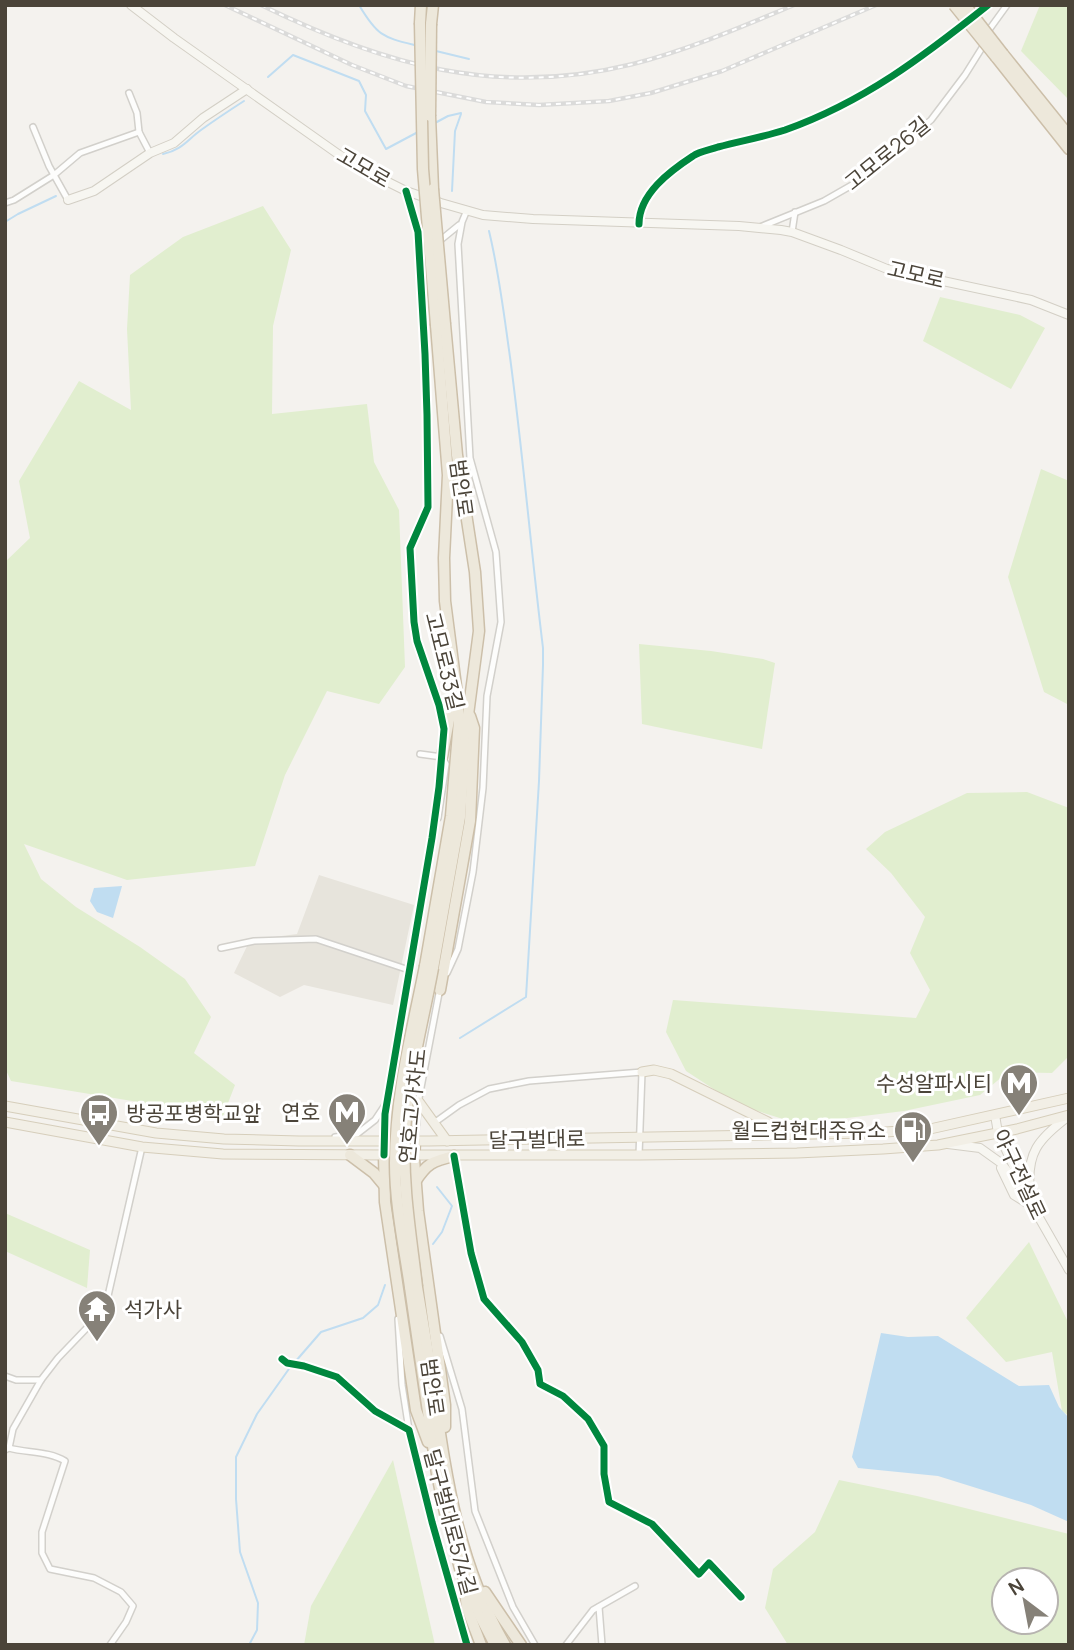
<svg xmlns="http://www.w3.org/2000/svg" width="1074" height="1650" font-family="Manrope,'Noto Sans KR',sans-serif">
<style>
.residential{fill:#e7e4dc}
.green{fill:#e1eecf;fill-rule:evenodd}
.water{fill:#c0ddf1}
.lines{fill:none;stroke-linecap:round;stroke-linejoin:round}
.stream{stroke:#c0ddf1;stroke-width:2}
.street-casing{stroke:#d2d0cb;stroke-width:8}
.secondary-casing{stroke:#d3cfc5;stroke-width:10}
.primary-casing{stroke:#d6cebb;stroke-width:11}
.highway-casing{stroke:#ccbfa9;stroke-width:13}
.street{stroke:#fdfdfc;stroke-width:5}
.secondary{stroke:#f7f6f1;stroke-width:8}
.primary{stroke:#f2efe6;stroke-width:9}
.highway{stroke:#ede8db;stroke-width:10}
.rail-casing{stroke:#dbdbda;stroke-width:4.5}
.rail{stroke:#fff;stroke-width:2;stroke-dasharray:5;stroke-linecap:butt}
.highway-bridge-casing{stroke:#ccbfa9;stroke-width:13;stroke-linecap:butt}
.highway-bridge{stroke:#ede8db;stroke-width:10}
.cycleway-casing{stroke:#fff;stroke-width:11}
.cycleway{stroke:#00873e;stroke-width:7}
.labels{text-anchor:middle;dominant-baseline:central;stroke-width:6;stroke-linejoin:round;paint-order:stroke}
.street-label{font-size:21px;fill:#4b4439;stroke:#fff}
.poi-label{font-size:21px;fill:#4b4439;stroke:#fff;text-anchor:end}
</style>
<rect width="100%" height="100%" fill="#f4f2ee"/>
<polygon class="residential" points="319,875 414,905 393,1005 304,985 280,997 234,973 250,940 297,934"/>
<g class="green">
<polygon points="1040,5 1069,5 1069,100 1021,51"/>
<polygon points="263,206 291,250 273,326 272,414 367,404 374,462 399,510 405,667 379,704 327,691 285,775 255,866 127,880 24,844 41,879 76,907 140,947 185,979 211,1017 194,1053 235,1085 223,1116 11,1081 5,1068 5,562 30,538 19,481 79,381 131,410 127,329 130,275 183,237"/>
<polygon points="940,297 1020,315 1045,328 1011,389 923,341"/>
<polygon points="1041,469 1069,481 1069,705 1044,692 1008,577"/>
<polygon points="639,644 711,651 763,659 775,663 762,749 642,724"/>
<polygon points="1027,792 1069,808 1069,1056 1052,1073 1008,1072 980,1095 904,1111 799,1124 738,1105 686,1071 666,1032 673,1000 916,1018 930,990 910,953 925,917 891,873 866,849 885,832 967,793"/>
<polygon points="5,1213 90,1250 87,1288 5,1251"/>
<polygon points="1029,1242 1069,1324 1069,1416 1062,1411 1052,1352 1006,1362 966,1318"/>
<polygon points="393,1460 435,1645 304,1645 311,1606"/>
<path d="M839,1480L917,1496L1069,1534V1645H788L765,1608L773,1569L815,1532ZM1004,1580H1046V1622H1004Z"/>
</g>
<g class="water">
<polygon points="122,886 113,918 97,912 90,901 94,888"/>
<polygon points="881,1333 908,1337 938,1336 1019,1386 1049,1385 1059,1407 1069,1418 1069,1522 1031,1505 938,1476 858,1468 852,1457"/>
</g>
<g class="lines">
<g class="stream">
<path d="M359,5C378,37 383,37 418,46"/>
<polyline points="436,51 469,59"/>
<polyline points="268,77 293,55 359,81 366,95 365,111 386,149 418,132"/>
<polyline points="435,123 448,116 461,113"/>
<path d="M163,154C182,150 187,140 201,130C215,120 230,110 244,101"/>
<polyline points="452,191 455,131 461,114"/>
<polyline points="5,222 18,214 56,196"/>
<path d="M460,1038L526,997L539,781L543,665V648C531,551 523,454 510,357C504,315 499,272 489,231"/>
<polyline points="433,1244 442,1232 452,1206 437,1187"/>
<polyline points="295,1362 321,1332 363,1318 378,1305 385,1285"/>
<polyline points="249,1645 257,1630 258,1603 240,1552 236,1499 236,1457 257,1414 291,1366"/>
</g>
<defs>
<g id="street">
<polyline points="986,34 1007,5"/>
<polyline points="129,93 137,113 139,132 150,153"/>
<polyline points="33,127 49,166 68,200"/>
<polyline points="406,191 418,232 425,354 427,415 428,507 410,548 414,622 417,641 439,705 444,730"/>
<polyline points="5,203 14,200 54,175 80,153 139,132"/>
<polyline points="760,227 824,201 852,185 931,120 965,75 985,43"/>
<polyline points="792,232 795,212"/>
<polyline points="437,243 459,225"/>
<polyline points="420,754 442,757"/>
<polyline points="438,818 446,764 442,757"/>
<polyline points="221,948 254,941 316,939 409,970"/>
<polyline points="447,973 458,949 473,872 483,788 487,696 501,622 496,552 470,458 458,244 462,222 467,210"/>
<polyline points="434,1123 459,1105 489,1089 529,1081 642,1072 639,1155"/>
<polyline points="335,1137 357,1134 375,1120 385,1105"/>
<polyline points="415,1141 419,1098 440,988"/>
<polyline points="384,1155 385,1114 432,838 442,758"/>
<polyline points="454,1156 471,1253 484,1299 522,1342 538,1370 540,1384 563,1396 588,1419 604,1446 604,1474 609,1502 652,1524 699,1574 709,1563 741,1597"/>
<polyline points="398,1319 402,1385 409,1430"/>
<polyline points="440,1336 462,1409 475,1511 513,1607 535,1645"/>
<polyline points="282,1359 287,1363 304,1366 337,1377 375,1411 409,1430 432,1522 467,1645"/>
<polyline points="5,1376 16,1380 41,1380"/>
<path d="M9,1448C27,1453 49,1451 65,1461L42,1532V1553L50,1569L94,1578L121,1592L133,1606L126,1622L110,1645"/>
<polyline points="5,1450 9,1448 13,1429 41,1380 58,1358 105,1309 142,1147"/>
<polyline points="599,1607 602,1645"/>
<polyline points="566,1645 593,1610 635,1586"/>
</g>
<g id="secondary">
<polyline points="131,5 174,38 338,154 366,171 406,191 441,203 483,215 533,219 739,226 781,230 792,232 841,250 887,269 1031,300 1069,315"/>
<polyline points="68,200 94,191 150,153 174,143 203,118 247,89"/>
<path d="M639,224C639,194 670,171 693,156C700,151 710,150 718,147C740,141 763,137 785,130C864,102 924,56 988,5"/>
<polyline points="995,1115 998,1133 1033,1207 1069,1270"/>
<polyline points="948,1144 980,1148 1001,1163 1022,1190"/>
<polyline points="1001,1168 1014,1195 1033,1207"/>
<path d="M1030,1192C1026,1153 1038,1139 1069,1116"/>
</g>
<g id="primary">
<polyline points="642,1072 654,1070 671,1074 768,1122 787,1135"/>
<polyline points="419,1102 447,1141"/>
<polyline points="5,1106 156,1133 224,1139 299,1141 429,1141 870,1133 930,1129 1069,1098"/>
<polyline points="5,1122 142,1147 223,1154 389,1155"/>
<polyline points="410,1155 639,1155 797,1153 883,1149 938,1145 1017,1129 1069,1115"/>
</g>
<g id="highway">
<polyline points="420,23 421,5"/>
<polyline points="431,24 433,5"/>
<polyline points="1003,54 1069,136"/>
<polyline points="996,57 1069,149"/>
<polyline points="430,116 433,189"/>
<polyline points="442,757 453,699"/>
<polyline points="425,966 451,816 459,721 456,686 445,601 444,558 448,475 436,325"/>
<polyline points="433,968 460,817 466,730 479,631 475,572 457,455 445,324"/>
<polyline points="440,990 470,821 474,728 470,716"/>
<polyline points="415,1141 414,1159 418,1211 445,1405 445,1427"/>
<polyline points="350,1155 374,1173 384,1185"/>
<polyline points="384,1155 385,1202 416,1410 428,1442"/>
<path d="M415,1182C427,1163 433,1161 454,1156"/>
<polyline points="410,1287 437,1474 445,1513 461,1572 480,1616 495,1645"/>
<path d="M417,1287C423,1322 429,1357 434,1393C447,1483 459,1565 505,1645"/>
<polyline points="465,1592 467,1608 481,1645"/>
<polyline points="485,1592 521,1645"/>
</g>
</defs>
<use href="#street" class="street-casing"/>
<use href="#secondary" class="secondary-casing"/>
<use href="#primary" class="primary-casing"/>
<use href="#highway" class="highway-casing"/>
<use href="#street" class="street"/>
<use href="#secondary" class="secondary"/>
<use href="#primary" class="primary"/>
<use href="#highway" class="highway"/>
<defs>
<g id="rail">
<polyline points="225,5 352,65 406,86 486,102 539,105 609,101 651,93 722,71 876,5"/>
<path d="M261,5C384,65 497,98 633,64C688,50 741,27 794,5"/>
</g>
</defs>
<use href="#rail" class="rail-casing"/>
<use href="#rail" class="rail"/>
<defs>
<g id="highway-bridge">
<polyline points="954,5 996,57"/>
<polyline points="965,5 1003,54"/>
<polyline points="420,23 423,169 436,325"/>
<polyline points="430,116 431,24"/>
<polyline points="433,189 445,324"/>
<path d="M410,1287C404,1246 395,1204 395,1163C395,1097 412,1031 425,966"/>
<path d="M417,1287C411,1235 402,1184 405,1132C408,1077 423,1022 433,968"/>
</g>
</defs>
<use href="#highway-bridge" class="highway-bridge-casing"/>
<use href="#highway-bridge" class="highway-bridge"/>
<defs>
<g id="cycleway">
<path d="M639,224C639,194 670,171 693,156C700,151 710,150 718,147C740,141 763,137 785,130C864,102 924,56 988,5"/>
<polyline points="384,1155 385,1114 432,838 439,787 444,729 439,705 417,641 414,622 410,548 428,507 427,415 425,354 418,232 406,191"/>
<polyline points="454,1156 471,1253 484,1299 522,1342 538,1370 540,1384 563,1396 588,1419 604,1446 604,1474 609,1502 652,1524 699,1574 709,1563 741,1597"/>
<polyline points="282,1359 287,1363 304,1366 337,1377 375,1411 409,1430 432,1522 467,1645"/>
</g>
</defs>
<use href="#cycleway" class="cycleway-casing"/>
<use href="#cycleway" class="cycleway"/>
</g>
<defs>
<symbol id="metro-pin" viewBox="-11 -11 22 30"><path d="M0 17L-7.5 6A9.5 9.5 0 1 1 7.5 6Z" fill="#868178" stroke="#fff"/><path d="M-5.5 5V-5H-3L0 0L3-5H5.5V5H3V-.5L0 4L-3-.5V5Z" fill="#fff"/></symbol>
<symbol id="bus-pin" viewBox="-11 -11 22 30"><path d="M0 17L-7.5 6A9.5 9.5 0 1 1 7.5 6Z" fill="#868178" stroke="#fff"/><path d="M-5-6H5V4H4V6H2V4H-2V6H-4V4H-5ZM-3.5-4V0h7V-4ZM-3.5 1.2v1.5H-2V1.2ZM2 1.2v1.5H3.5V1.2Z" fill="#fff"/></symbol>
<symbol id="fuel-pin" viewBox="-11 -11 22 30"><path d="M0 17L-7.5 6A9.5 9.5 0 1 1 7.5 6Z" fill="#868178" stroke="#fff"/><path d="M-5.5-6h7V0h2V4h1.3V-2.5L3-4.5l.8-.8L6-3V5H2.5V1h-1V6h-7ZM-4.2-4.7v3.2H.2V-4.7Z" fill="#fff"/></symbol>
<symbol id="temple-pin" viewBox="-11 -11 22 30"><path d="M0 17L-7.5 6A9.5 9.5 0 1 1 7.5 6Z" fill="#868178" stroke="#fff"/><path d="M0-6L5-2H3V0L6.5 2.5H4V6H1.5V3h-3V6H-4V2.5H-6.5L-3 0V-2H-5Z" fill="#fff"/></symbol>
</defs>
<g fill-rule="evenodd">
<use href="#metro-pin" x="997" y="1061" width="44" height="60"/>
<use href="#metro-pin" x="325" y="1090" width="44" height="60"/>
<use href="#bus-pin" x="77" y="1091" width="44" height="60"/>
<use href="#fuel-pin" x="891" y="1108" width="44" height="60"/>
<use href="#temple-pin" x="75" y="1287" width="44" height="60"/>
</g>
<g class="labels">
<g class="street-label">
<text transform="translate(887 153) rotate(-39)">고모로26길</text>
<text transform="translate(364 167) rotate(30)">고모로</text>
<text transform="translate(916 274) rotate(13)">고모로</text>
<text transform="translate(462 488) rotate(82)">범안로</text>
<text transform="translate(445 661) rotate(76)">고모로33길</text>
<text transform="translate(412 1106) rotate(-84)">연호고가차도</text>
<text transform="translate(537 1139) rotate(-1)">달구벌대로</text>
<text transform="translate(1020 1174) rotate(65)">야구전설로</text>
<text transform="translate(433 1387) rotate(82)">범안로</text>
<text transform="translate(451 1522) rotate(75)">달구벌대로574길</text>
</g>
<g class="poi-label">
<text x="992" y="1083">수성알파시티</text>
<text x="320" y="1112">연호</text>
<text x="126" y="1113" text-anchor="start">방공포병학교앞</text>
<text x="886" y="1130">월드컵현대주유소</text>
<text x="124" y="1309" text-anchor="start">석가사</text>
</g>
</g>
<rect width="1074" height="1650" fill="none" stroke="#4b4439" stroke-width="14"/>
<g transform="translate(1025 1601) rotate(328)"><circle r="33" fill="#ffffff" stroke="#b7b4b0" stroke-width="2"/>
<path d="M0-5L12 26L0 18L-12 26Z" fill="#868178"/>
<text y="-10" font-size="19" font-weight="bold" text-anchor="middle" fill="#4b4439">N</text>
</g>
</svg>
